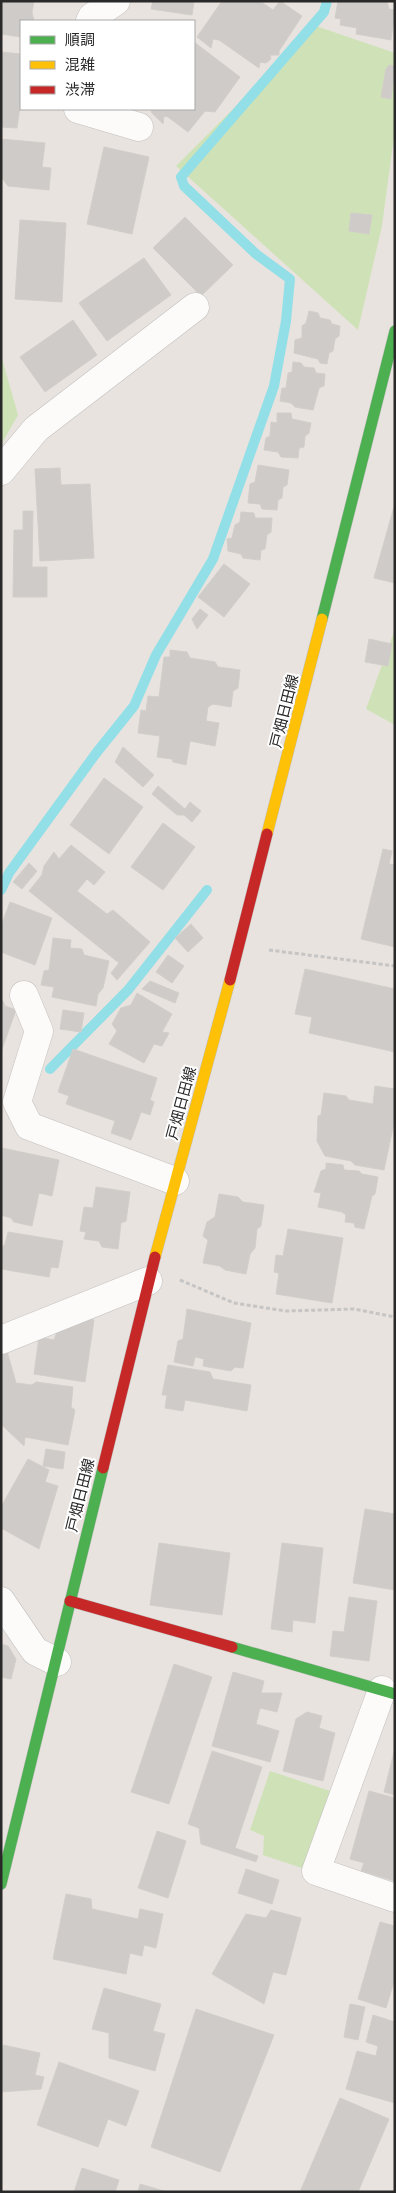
<svg xmlns="http://www.w3.org/2000/svg" width="396" height="2193" font-family="'Asap Condensed','Noto Sans JP',sans-serif">
<style>
.green{fill:#cfe2b7}
.lines{fill:none;stroke-linecap:round;stroke-linejoin:round}
.stream{stroke:#92dfe8;stroke-width:10}
.building{fill:#cecbc8;stroke:#d2ceca}
.street-casing{stroke:#c1c0c0;stroke-width:29}
.fast-casing{stroke:#c1c0c0;stroke-width:12}
.slow-casing{stroke:#c1c0c0;stroke-width:12}
.jam-casing{stroke:#c1c0c0;stroke-width:12}
.path{stroke:#c6c5c5;stroke-width:3;stroke-dasharray:4 2.5;stroke-linecap:butt}
.street{stroke:#fcfbfa;stroke-width:28}
.fast{stroke:#4caf50;stroke-width:11}
.slow{stroke:#ffc107;stroke-width:11}
.jam{stroke:#c62828;stroke-width:11}
.labels{text-anchor:middle;dominant-baseline:central;stroke-width:4;stroke-linejoin:round;paint-order:stroke}
.street-label{font-size:15px;fill:#292929;stroke:#fff}
</style>
<rect width="100%" height="100%" fill="#e8e3de"/>
<g class="green">
<polygon points="316,26 395,53 395,129 382,226 358,330 176,166"/>
<polygon points="1,355 18,415 1,445"/>
<polygon points="395,629 395,725 366,709"/>
<polygon points="270,1771 336,1793 308,1870 263,1855 264,1836 250,1830"/>
</g>
<g class="lines">
<g class="stream">
<polyline points="1,890 9,873 97,752 134,706 156,655 213,559 274,386 286,321 290,279 256,254 184,186 181,177 324,12 327,1"/>
<polyline points="50,1069 128,990 207,890"/>
</g>
</g>
<g class="building">
<polygon points="1,1 34,1 32,12 34,21 21,21 21,37 1,34"/>
<polygon points="153,1 194,1 192,15 151,9"/>
<polygon points="222,1 260,1 273,10 280,1 302,16 279,51 279,55 270,55 271,59 266,63 260,62 259,68 219,40 213,39 211,48 197,37"/>
<polygon points="338,1 387,1 389,9 395,10 391,40 356,34 357,28 340,25 341,19 335,18"/>
<polygon points="194,42 240,77 215,112 205,111 188,132 168,117 164,116 163,124 151,112 153,109 194,109"/>
<polygon points="1,52 21,54 21,99 17,128 1,127"/>
<polygon points="389,65 395,66 391,99 381,97 386,69"/>
<polygon points="1,139 45,143 42,167 51,168 49,190 8,186 1,177"/>
<polygon points="104,147 149,157 132,234 87,224"/>
<polygon points="351,213 372,215 369,234 349,231"/>
<polygon points="185,217 233,265 201,296 153,248"/>
<polygon points="20,220 66,223 62,302 15,299"/>
<polygon points="144,258 171,295 107,341 79,303"/>
<polygon points="309,311 318,313 320,318 330,320 332,324 340,326 339,336 335,339 333,351 329,353 327,364 320,363 318,359 294,353 295,340 302,338 302,326 306,323"/>
<polygon points="73,320 97,355 45,392 20,357"/>
<polygon points="293,362 301,363 304,367 314,368 316,373 325,374 324,386 319,388 313,410 295,407 291,403 280,401 282,388 286,388 288,373 292,372"/>
<polygon points="277,413 291,413 292,419 311,423 309,433 305,436 304,447 299,448 298,458 281,457 278,452 264,450 266,438 270,436 271,422 277,423"/>
<polygon points="258,465 289,470 287,485 283,487 282,498 278,500 277,510 262,509 260,504 248,503 250,484 255,482"/>
<polygon points="60,468 61,485 90,484 94,558 40,561 35,469"/>
<polygon points="395,503 395,583 374,578"/>
<polygon points="23,511 33,511 32,567 47,567 47,597 13,597 14,530 23,530"/>
<polygon points="241,512 254,513 255,518 272,518 271,532 267,535 265,549 261,550 260,560 243,558 241,554 228,551 227,539 232,538 235,525 240,522"/>
<polygon points="224,564 250,584 224,617 198,597"/>
<polygon points="200,609 208,615 197,629 192,619"/>
<polygon points="369,639 392,644 388,666 365,662"/>
<polygon points="170,650 187,652 190,658 215,662 218,667 240,670 238,688 233,691 231,707 213,704 208,707 206,721 219,723 215,746 190,741 186,765 173,762 172,759 157,757 160,736 138,733 141,710 146,711 148,696 159,697 164,657 170,657"/>
<polygon points="123,747 154,775 143,787 115,762"/>
<polygon points="104,778 143,807 109,854 70,825"/>
<polygon points="158,786 185,809 190,802 201,811 192,822 184,815 177,815 152,794"/>
<polygon points="163,823 195,847 163,890 131,867"/>
<polygon points="71,845 105,872 94,885 87,879 77,891 107,914 113,910 150,942 117,980 111,973 119,963 29,891 42,875 44,866 54,852 59,859"/>
<polygon points="383,849 392,851 389,864 395,865 395,947 361,939"/>
<polygon points="29,863 37,871 22,889 13,882"/>
<polygon points="10,902 52,918 35,965 1,952 1,926"/>
<polygon points="191,924 203,938 188,952 175,938"/>
<polygon points="53,938 71,940 70,948 82,949 84,955 109,961 103,988 98,994 96,1006 52,997 54,987 41,985 44,971 49,970"/>
<polygon points="168,955 184,966 172,983 156,972"/>
<polygon points="305,969 395,989 395,1052 309,1033 312,1017 295,1014"/>
<polygon points="150,981 179,993 175,1003 142,989"/>
<polygon points="137,993 172,1014 162,1032 169,1033 162,1046 154,1044 144,1063 109,1044 117,1031 112,1024 121,1008 131,1005"/>
<polygon points="1,1000 3,1001 5,1006 16,1010 1,1052"/>
<polygon points="63,1010 84,1013 81,1032 60,1029"/>
<polygon points="73,1049 157,1078 150,1100 154,1102 150,1115 141,1112 131,1140 111,1133 115,1121 66,1104 69,1096 58,1092"/>
<polygon points="375,1086 395,1089 395,1118 384,1170 355,1165 351,1161 325,1156 317,1141 318,1116 321,1115 324,1093 346,1096 349,1100 373,1104"/>
<polygon points="2,1148 59,1160 52,1196 39,1193 32,1226 14,1222 11,1218 1,1215"/>
<polygon points="326,1163 343,1165 344,1170 359,1171 362,1174 378,1177 375,1194 372,1196 364,1229 355,1227 354,1223 345,1222 346,1215 342,1212 318,1207 321,1193 314,1192 321,1171 326,1169"/>
<polygon points="96,1187 130,1192 126,1221 121,1223 118,1249 102,1247 99,1241 84,1239 86,1232 80,1231 84,1207 93,1208"/>
<polygon points="219,1194 238,1197 243,1202 264,1205 261,1226 257,1229 255,1248 250,1254 246,1274 225,1270 220,1266 203,1263 208,1240 203,1236 207,1222 215,1217"/>
<polygon points="288,1229 343,1238 332,1303 276,1294 279,1273 274,1272 276,1255 283,1256"/>
<polygon points="8,1232 63,1241 58,1268 51,1267 49,1277 1,1269 1,1248 5,1244"/>
<polygon points="187,1309 251,1323 243,1368 235,1367 231,1371 203,1366 204,1359 195,1357 193,1366 174,1362 178,1341 183,1339"/>
<polygon points="85,1319 94,1320 85,1382 34,1374 39,1337 54,1340 58,1329"/>
<polygon points="7,1351 16,1383 32,1385 36,1382 73,1387 71,1407 75,1410 68,1445 25,1437 24,1446 2,1425 1,1355"/>
<polygon points="168,1365 210,1372 213,1379 251,1385 247,1411 185,1400 183,1411 165,1408 167,1395 162,1395"/>
<polygon points="46,1449 65,1452 63,1469 43,1466"/>
<polygon points="28,1459 49,1470 45,1482 58,1486 39,1549 1,1528 1,1507"/>
<polygon points="365,1509 395,1514 395,1590 353,1583"/>
<polygon points="159,1543 230,1553 222,1615 150,1605"/>
<polygon points="282,1543 323,1548 315,1623 293,1620 292,1632 271,1629"/>
<polygon points="349,1597 377,1601 369,1661 330,1656 333,1631 344,1632"/>
<polygon points="1,1644 8,1646 16,1659 11,1679 1,1677"/>
<polygon points="174,1664 212,1677 169,1804 131,1792"/>
<polygon points="233,1672 264,1681 261,1693 282,1693 277,1712 260,1708 256,1724 279,1731 270,1762 212,1746"/>
<polygon points="307,1712 322,1716 319,1728 335,1733 323,1781 283,1771 296,1719"/>
<polygon points="395,1748 395,1795 384,1792"/>
<polygon points="212,1751 262,1767 235,1848 258,1856 256,1862 201,1844 199,1828 188,1824"/>
<polygon points="369,1791 395,1798 395,1881 361,1871 364,1863 350,1859"/>
<polygon points="157,1831 186,1841 168,1898 138,1888"/>
<polygon points="246,1869 279,1880 272,1904 238,1893"/>
<polygon points="66,1894 91,1899 92,1909 138,1919 140,1909 163,1914 156,1948 144,1945 142,1956 130,1953 126,1974 53,1959"/>
<polygon points="271,1910 301,1918 286,1975 273,1972 264,2004 212,1974 246,1914 266,1918"/>
<polygon points="380,1922 395,1926 395,1978 386,2008 358,1999"/>
<polygon points="104,1988 161,2004 153,2031 165,2034 155,2071 109,2058 109,2033 92,2029"/>
<polygon points="350,2004 365,2007 358,2040 344,2037"/>
<polygon points="196,2009 274,2035 220,2172 151,2147"/>
<polygon points="373,2015 395,2022 395,2103 346,2089 357,2051 376,2056 378,2046 366,2042"/>
<polygon points="3,2045 40,2053 35,2075 44,2077 41,2089 1,2092 1,2054"/>
<polygon points="59,2062 139,2091 126,2126 108,2119 98,2147 37,2125"/>
<polygon points="340,2098 389,2119 358,2192 300,2192"/>
<polygon points="82,2168 119,2180 115,2192 74,2192"/>
<polygon points="140,2184 167,2192 138,2192"/>
</g>
<g class="lines">
<defs>
<g id="street">
<polyline points="90,21 92,17 116,1"/>
<polyline points="78,109 139,127"/>
<polyline points="1,471 36,429 195,307"/>
<polyline points="24,995 39,1031 17,1102 29,1126 175,1181"/>
<polyline points="1,1340 148,1281"/>
<polyline points="1,1601 35,1651 57,1662"/>
<polyline points="382,1690 316,1871 395,1898"/>
</g>
<g id="fast">
<polyline points="322,619 395,331"/>
<polyline points="232,1647 395,1694"/>
<polyline points="1,1884 103,1468"/>
</g>
<g id="slow">
<polyline points="267,834 322,619"/>
<polyline points="155,1257 230,980"/>
</g>
<g id="jam">
<polyline points="230,980 267,834"/>
<polyline points="103,1468 155,1257"/>
<polyline points="70,1601 232,1647"/>
</g>
</defs>
<use href="#street" class="street-casing"/>
<use href="#fast" class="fast-casing"/>
<use href="#slow" class="slow-casing"/>
<use href="#jam" class="jam-casing"/>
<g class="path">
<polyline points="269,950 395,966"/>
<polyline points="180,1280 234,1303 286,1311 354,1309 395,1317"/>
</g>
<use href="#street" class="street"/>
<use href="#fast" class="fast"/>
<use href="#slow" class="slow"/>
<use href="#jam" class="jam"/>
</g>
<g class="labels">
<g class="street-label">
<text transform="translate(284 711) rotate(-76)">戸畑日田線</text>
<text transform="translate(181 1103) rotate(-75)">戸畑日田線</text>
<text transform="translate(80 1495) rotate(-76)">戸畑日田線</text>
</g>
</g>
<rect width="396" height="2193" fill="none" stroke="#292929" stroke-width="5"/>
<rect x="20" y="20" width="175" height="90" fill="#ffffff" stroke="#a9a9a9"/>
<rect x="30" y="36" width="25" height="8" fill="#4caf50" stroke="#a9a9a9"/>
<text x="65" y="45" font-size="15" fill="#292929">順調</text>
<rect x="30" y="61" width="25" height="8" fill="#ffc107" stroke="#a9a9a9"/>
<text x="65" y="70" font-size="15" fill="#292929">混雑</text>
<rect x="30" y="86" width="25" height="8" fill="#c62828" stroke="#a9a9a9"/>
<text x="65" y="95" font-size="15" fill="#292929">渋滞</text>
</svg>
